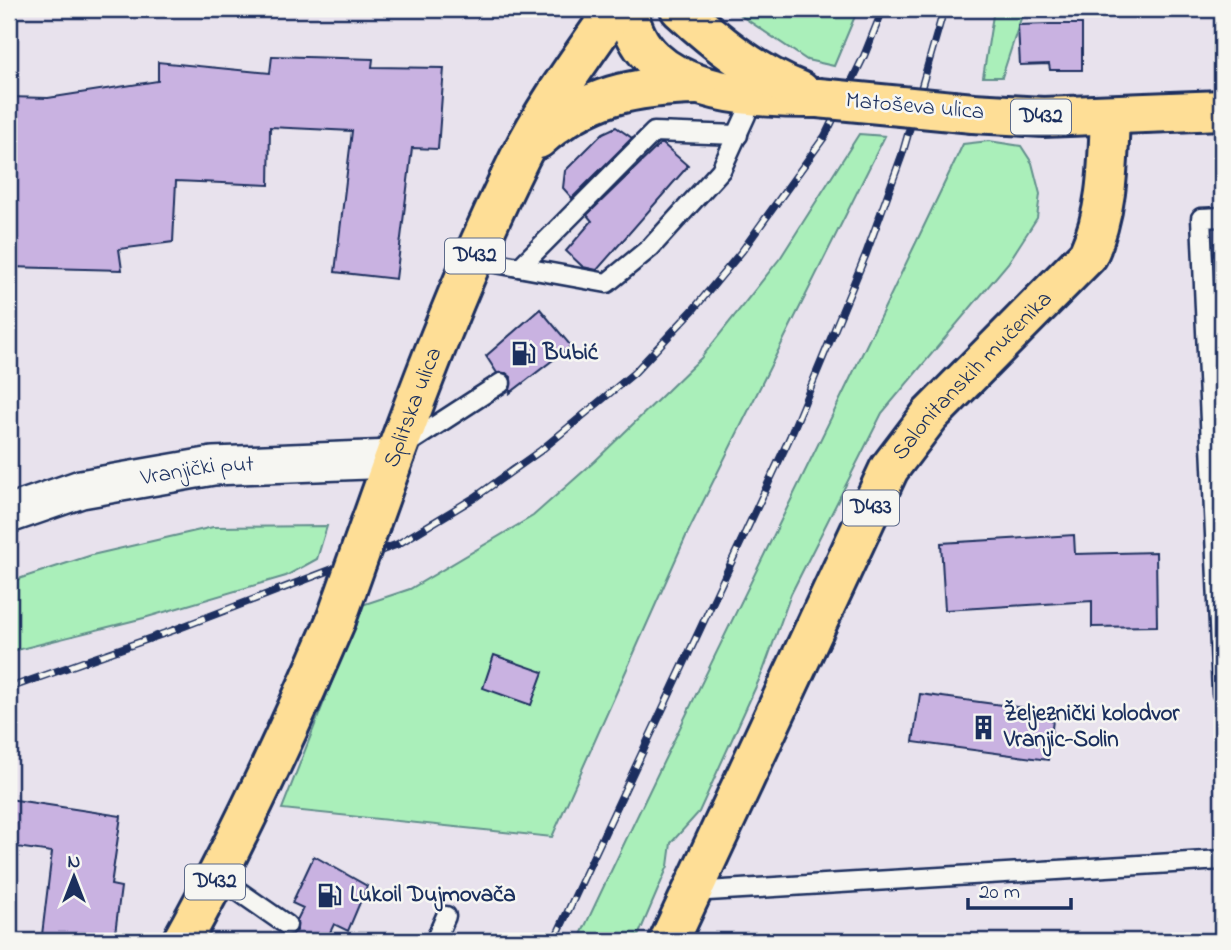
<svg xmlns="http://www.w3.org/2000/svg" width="1231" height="950" font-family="'Indie Flower',sans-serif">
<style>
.green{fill:#aaefba;stroke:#628f8c;stroke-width:2}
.building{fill:#c9b2e1;stroke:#1b2f5e;stroke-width:2}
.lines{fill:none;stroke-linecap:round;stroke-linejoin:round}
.service-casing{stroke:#1b2f5e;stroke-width:23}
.minor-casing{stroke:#1b2f5e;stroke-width:42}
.primary-casing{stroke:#1b2f5e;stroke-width:44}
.service{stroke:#f6f6f2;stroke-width:18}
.minor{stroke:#f6f6f2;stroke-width:37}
.primary{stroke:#fede96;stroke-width:38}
.rail-casing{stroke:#1b2f5e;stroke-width:8}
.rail{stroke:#f6f6f2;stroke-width:5;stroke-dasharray:16;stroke-linecap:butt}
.primary-bridge-casing{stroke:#1b2f5e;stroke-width:44;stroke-linecap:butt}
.primary-bridge{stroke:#fede96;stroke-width:38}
.labels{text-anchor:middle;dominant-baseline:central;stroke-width:5;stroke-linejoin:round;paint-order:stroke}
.shield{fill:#f6f6f2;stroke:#5d6b8a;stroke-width:2}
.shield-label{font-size:21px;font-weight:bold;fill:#1b2f5e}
.street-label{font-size:23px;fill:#1b2f5e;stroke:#f6f6f2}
.poi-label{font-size:23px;font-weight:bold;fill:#1b2f5e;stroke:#f6f6f2;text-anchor:start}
</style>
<rect width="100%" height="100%" fill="#e8e2ed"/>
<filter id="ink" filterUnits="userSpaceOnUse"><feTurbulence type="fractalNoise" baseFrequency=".0143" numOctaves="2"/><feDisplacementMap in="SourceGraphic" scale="14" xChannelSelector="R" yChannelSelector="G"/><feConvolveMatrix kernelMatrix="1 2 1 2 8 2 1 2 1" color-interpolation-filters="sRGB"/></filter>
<g filter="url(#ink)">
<g class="green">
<polygon points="731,9 858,9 834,66 807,60"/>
<polygon points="994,9 1024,9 1002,77 983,77"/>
<polygon points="859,134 885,136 687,534 552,837 282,809 362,605 410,589 533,516 595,461 701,358 781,257"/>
<path d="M989,141L1021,146L1032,163L1040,194L1037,218L1008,263L882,413L791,594L763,671L699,812L671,843L668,866L636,941H578C703,674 837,411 963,144Z"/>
<polygon points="327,526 317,559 286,576 144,618 9,652 9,582 92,555 213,527"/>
</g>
<g class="building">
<polygon points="1050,24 1082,24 1082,70 1050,70 1049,64 1020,65 1018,25"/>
<polygon points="272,56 373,59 372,67 444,68 438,149 412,148 396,279 335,272 352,131 270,127 269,185 176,181 173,242 119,249 122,270 9,267 9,97 48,98 158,81 158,62 270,73"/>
<polygon points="616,127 632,138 572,198 563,188 565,171 603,133"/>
<polygon points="660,144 663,144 688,166 597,270 583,267 566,251 592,221 587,215"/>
<polygon points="540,309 571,346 510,393 511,377 506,373 497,373 486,356"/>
<polygon points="1074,535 1075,554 1156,552 1157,626 1092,627 1092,601 945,610 941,543"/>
<polygon points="494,655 543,672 531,705 483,688"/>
<polygon points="920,694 1054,712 1048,760 913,742"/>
<polygon points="9,799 121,816 111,885 121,887 114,941 42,935 52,852 9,846"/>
<polygon points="314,856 367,886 348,931 334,924 326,941 287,941 289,936 297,931 297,920 303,908 292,903"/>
</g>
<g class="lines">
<defs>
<g id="service">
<polyline points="1222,217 1201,218 1222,693"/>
<polyline points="474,259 607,283 651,247 721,170 746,115"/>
<polyline points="520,267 654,132 738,135"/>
<polyline points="404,446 501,383"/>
<polyline points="218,877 287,925"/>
<polyline points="691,892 1222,860"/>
<polyline points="435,941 446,916"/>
</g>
<g id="minor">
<path id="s1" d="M9,514L81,489L213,466L393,459"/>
</g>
<g id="primary">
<path d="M628,9C641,95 750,98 818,98"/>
<path d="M680,9C716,42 754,73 800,91"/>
<polyline points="973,113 1043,117 1222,110"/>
<path d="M538,139C587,95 634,86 698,85"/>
<path id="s2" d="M371,522C415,398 462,274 520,157C546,105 582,57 615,9"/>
<path d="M182,941C240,837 289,730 336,620"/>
<path id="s3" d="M669,941L889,469L930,415L1088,255C1108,211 1108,163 1110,116"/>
</g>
</defs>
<use href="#service" class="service-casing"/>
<use href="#minor" class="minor-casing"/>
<use href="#primary" class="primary-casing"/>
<use href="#service" class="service"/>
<use href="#minor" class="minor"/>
<use href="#primary" class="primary"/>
<defs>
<g id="rail">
<polyline points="9,688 174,630 398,544 474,498 540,451 634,373 693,310 742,251 825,136 864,56 883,9"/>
<polyline points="554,941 790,437 866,254 902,155 944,9"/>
</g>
</defs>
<use href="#rail" class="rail-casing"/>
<use href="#rail" class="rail"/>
<defs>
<g id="primary-bridge">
<polyline points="818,98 973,113"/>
<polyline points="336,620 371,522"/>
</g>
</defs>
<use href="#primary-bridge" class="primary-bridge-casing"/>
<use href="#primary-bridge" class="primary-bridge"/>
</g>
</g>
<defs>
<symbol id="fuel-bare" viewBox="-9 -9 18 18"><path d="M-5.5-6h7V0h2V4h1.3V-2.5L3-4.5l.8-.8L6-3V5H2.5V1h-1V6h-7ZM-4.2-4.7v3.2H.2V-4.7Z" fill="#1b2f5e" stroke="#f6f6f2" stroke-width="2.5" paint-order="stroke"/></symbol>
<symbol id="building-bare" viewBox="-9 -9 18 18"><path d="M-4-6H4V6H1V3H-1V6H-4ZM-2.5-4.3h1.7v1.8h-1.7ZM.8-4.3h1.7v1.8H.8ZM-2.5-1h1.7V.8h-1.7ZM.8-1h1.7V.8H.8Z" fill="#1b2f5e" stroke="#f6f6f2" stroke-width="2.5" paint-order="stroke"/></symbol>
</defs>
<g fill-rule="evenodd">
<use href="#fuel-bare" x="506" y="336" width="35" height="35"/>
<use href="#building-bare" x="966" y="710" width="35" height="35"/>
<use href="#fuel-bare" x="312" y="878" width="35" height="35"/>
</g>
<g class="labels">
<g class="shield">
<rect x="1011" y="99.5" width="60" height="35" rx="5"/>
<rect x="445" y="238.5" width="60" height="35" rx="5"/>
<rect x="843" y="490.5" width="56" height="35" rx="5"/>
<rect x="185" y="864.5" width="60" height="35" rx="5"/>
</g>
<g class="shield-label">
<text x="1041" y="117">D432</text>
<text x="475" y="256">D432</text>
<text x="871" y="508">D433</text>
<text x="215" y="882">D432</text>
</g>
<g class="street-label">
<text transform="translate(915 107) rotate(5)">Matoševa ulica</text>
<text stroke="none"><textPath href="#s3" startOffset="646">Salonitanskih mučenika</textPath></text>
<text stroke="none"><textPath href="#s2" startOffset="122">Splitska ulica</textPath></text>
<text stroke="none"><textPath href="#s1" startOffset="194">Vranjički put</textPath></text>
</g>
<g class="poi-label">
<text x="543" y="353">Bubić</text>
<text x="1004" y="714">Željeznički kolodvor<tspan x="1004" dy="26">Vranjic-Solin</tspan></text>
<text x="350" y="895">Lukoil Dujmovača</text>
</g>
</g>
<rect width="1231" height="950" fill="none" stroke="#f6f6f2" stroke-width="35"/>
<rect x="18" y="18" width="1196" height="915" fill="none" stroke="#1b2f5e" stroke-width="2.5" filter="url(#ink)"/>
<g transform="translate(74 877)" stroke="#f6f6f2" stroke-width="5" paint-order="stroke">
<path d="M0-5L12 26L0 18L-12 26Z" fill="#1b2f5e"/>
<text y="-10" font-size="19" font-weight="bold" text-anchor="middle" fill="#1b2f5e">N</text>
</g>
<path d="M968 898v10h103v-10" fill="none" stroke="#1b2f5e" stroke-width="3.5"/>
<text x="979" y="898" font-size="21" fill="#1b2f5e" stroke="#f6f6f2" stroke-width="5" paint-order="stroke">20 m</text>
</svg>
